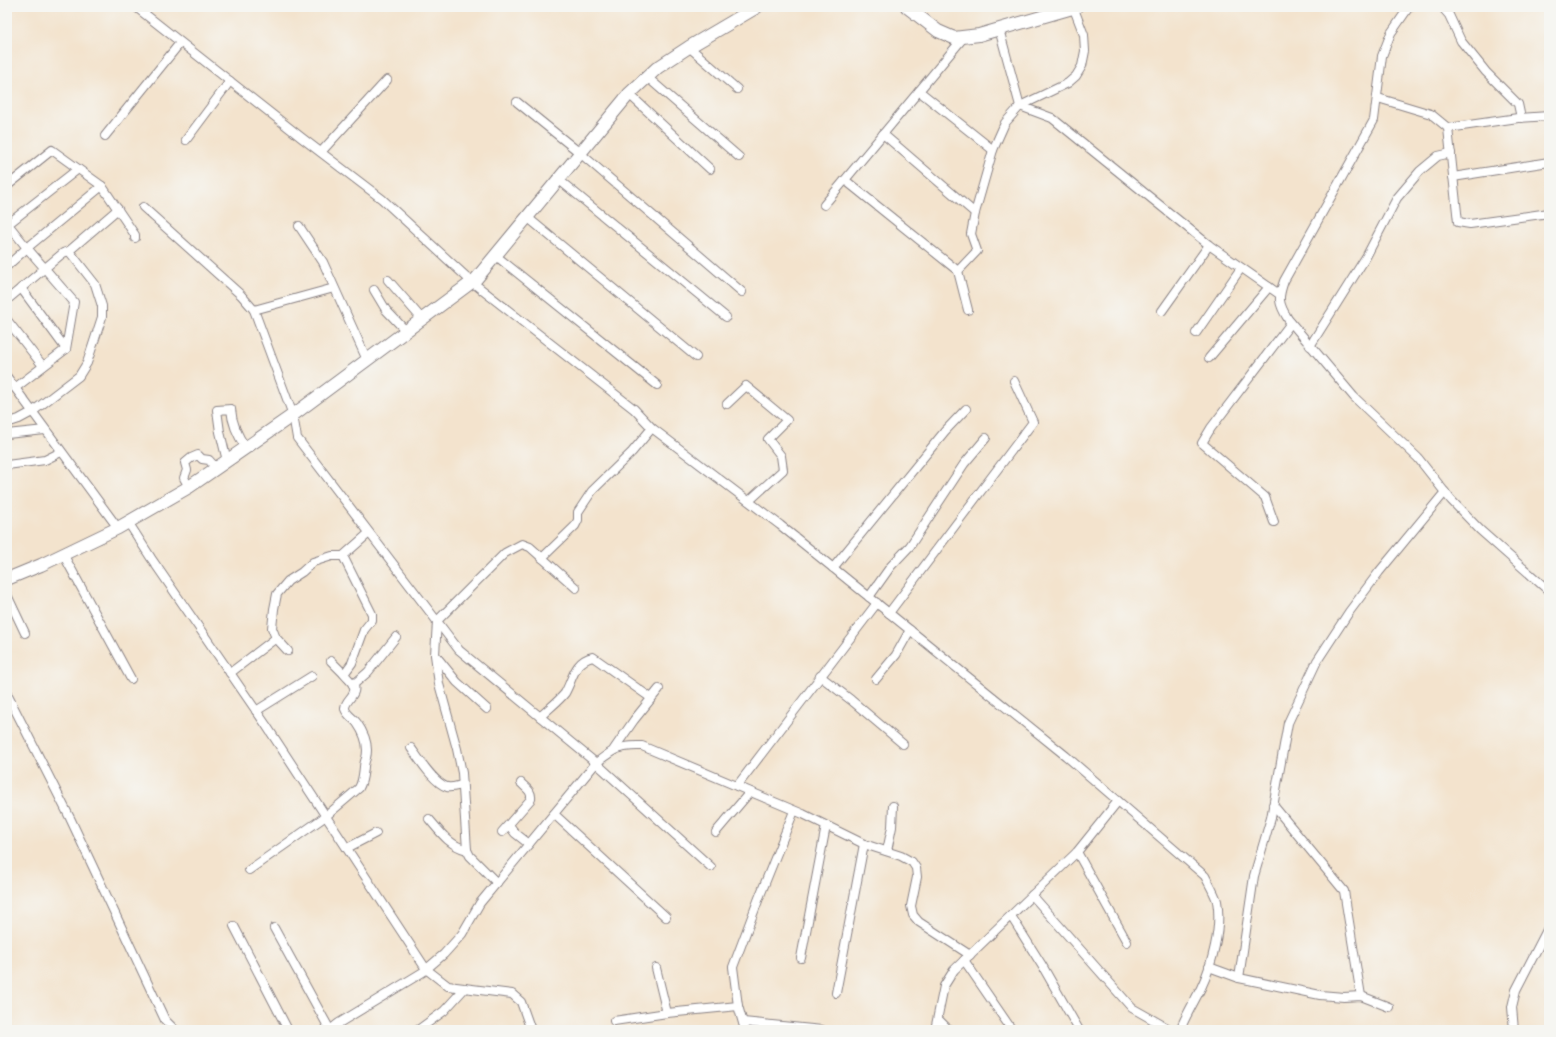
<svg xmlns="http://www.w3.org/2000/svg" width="1556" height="1037" font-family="Sriracha,sans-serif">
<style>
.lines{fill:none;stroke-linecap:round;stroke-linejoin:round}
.street-casing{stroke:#8a8284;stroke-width:10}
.secondary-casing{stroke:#8a8284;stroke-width:14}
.street{stroke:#fff;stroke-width:8}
.secondary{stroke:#fff;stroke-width:12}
</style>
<rect width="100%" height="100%" fill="#f6f6f2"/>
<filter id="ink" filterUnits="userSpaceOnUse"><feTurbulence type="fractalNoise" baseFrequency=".025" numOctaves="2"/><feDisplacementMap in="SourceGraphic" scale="8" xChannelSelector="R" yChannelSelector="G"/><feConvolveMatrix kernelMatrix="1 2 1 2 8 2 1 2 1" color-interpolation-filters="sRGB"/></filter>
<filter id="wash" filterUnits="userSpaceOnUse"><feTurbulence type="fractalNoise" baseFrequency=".012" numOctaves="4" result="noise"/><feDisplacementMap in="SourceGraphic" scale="16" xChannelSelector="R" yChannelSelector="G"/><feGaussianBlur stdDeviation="0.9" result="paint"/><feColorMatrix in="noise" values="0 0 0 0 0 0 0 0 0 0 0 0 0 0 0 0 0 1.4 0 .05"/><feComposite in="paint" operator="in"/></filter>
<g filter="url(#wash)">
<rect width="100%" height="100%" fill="#f3e3cd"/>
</g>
<g filter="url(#ink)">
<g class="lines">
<defs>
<g id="street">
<path d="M136,7L302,138L382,199L472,282L634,409L652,428L780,525L1066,756L1205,876C1209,884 1214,892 1217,901C1222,927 1212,965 1201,988C1194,1002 1186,1015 1180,1030"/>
<path d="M1409,7L1391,33L1382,56L1374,120L1284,281C1278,298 1278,303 1288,319L1354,397L1418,458L1451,500L1480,530L1549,591"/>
<polyline points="1442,7 1449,15 1461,41 1486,72 1518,104 1521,118"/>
<polyline points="999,29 1020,106 1052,118 1209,245 1279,294"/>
<polyline points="689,47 737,89"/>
<polyline points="647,77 739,157"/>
<polyline points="919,91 993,150"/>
<polyline points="629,94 710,169"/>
<polyline points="1378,98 1431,114 1448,128 1518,118 1549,116"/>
<polyline points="517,102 580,153 742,292"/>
<polyline points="1448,128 1458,222 1470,224 1549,213"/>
<polyline points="883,134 975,213"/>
<polyline points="105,136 180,43"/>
<polyline points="186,140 230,81"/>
<polyline points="321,152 387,80"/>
<polyline points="1453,177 1549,162"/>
<polyline points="558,179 726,317"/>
<polyline points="845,180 958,271 968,310"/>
<polyline points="7,186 52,150 102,186 135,235 135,238"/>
<polyline points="824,205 964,37"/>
<polyline points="143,207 241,295 254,310"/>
<polyline points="527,217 696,357"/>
<polyline points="7,223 27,248 102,186"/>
<polyline points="8,224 78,169"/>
<polyline points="299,226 323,262 367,360"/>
<polyline points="495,255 657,385"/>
<polyline points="7,266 27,248 74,302 66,349 15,388"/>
<polyline points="958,271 977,251 971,234 975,213 993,150 1005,123 1020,106 1068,83 1076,76 1082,66 1085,51 1084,35 1074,9"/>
<polyline points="388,280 422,319"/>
<polyline points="21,288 66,349"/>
<polyline points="334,288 254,310 293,415 297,438 459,650 596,763 711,867"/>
<polyline points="374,290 386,310 406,331"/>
<polyline points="7,300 63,253 69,251"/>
<polyline points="1162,311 1209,245"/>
<polyline points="7,320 43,366"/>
<polyline points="1196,333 1241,268"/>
<polyline points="1310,346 1366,257 1397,198 1420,171 1438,156 1451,153"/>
<polyline points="1209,358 1269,287"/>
<polyline points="7,377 118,528"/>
<polyline points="727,404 746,386 787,420 768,439 781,456 783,470 749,501"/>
<polyline points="7,423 19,419 32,412 79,376 87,363 102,317 102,306 95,284 69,251 118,209"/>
<polyline points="7,434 45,430"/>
<path d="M227,461L220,432L217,410L231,409C232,424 237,435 246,448"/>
<polyline points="7,465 45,460 61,452"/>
<polyline points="189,487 184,478 187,470 185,463 191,458 198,455 202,459 209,460 216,468"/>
<polyline points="128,522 151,558 266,725 426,969 448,986 512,994 521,1002 531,1030"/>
<polyline points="1274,522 1265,497 1202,443 1211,428 1291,323"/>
<polyline points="63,554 131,679"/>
<polyline points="542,558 575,526 578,520 578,512 592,491 632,452 652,428"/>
<polyline points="833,568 945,431 966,409"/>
<polyline points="7,595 25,633"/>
<polyline points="869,597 891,566 910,546 964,464 986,438"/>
<polyline points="889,613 1033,422 1014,381"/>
<polyline points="288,651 276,638 272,628 274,609 277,594 288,581 302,572 313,562 332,556 343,556"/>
<polyline points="436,656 457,682 487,709"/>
<polyline points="331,661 344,674"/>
<polyline points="230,673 276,638"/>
<polyline points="820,676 851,700 903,744"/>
<polyline points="876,679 896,655 910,630"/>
<polyline points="353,685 368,672 396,637"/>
<polyline points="7,694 70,818 165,1020 175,1030"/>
<polyline points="256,711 312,676"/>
<path d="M540,717C547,710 560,700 565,693C573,679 574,661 593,657L651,698"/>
<path d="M411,748C419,759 434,783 447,787C452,788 457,786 462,785"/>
<polyline points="614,749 634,720 659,689"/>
<polyline points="737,786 877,603"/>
<polyline points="1273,805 1344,891 1361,996"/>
<polyline points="554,814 666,917"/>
<path d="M429,819C441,833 449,845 467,850"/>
<polyline points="509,825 515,833 529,844"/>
<path d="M502,832L531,799C532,791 526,788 521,783"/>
<polyline points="716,832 750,792"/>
<polyline points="347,848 376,833"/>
<polyline points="887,851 892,827 893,806"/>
<polyline points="1077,852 1127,942"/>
<path d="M249,870L326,816L359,788C363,781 363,775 364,767C364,764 365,761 366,758C369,746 364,733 357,723C353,718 347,715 345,709C344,700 357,696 354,686C352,682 347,678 344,674L352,663L364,630L372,620V614L343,556L369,533"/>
<polyline points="497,883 470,856 467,850 462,773 457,749 439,684 435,655 437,621 505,553 522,544 530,547 576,588"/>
<polyline points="1032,895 1132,1008 1171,1030"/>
<polyline points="1011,916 1043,967 1079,1030"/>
<polyline points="234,926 288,1030"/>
<polyline points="274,928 330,1030"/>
<polyline points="801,958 826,826"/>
<polyline points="964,960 1012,1030"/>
<polyline points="1209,967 1239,978 1320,995 1344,997 1361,996 1389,1007"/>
<polyline points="656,968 667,1013"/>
<polyline points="1239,978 1254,876 1271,818 1288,723 1317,661 1349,612 1379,572 1445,492"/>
<polyline points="836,993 864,844"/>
<polyline points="938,1019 949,1030"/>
<polyline points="614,1021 667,1013 738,1006"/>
<polyline points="743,1022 822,1030"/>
<path d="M330,1030L339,1023L423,972L444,954L462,934L480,903L596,763C613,750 618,745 642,746L803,814L864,844L901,856L912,862L916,868L917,877L911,906L913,915L919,922L970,955"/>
<polyline points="418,1030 444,1011 465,988"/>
<polyline points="745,1030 738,1006 733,967 759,898 794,811"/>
<polyline points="935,1030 944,986 954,970 1077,852 1118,801"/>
<polyline points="1514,1030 1512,1007 1516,990 1549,926"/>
</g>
<g id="secondary">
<polyline points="907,7 938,31 954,38 979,35 1076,7"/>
<polyline points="7,579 41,565 118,528 189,487 293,415 476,279 629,94 657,68 689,47 757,7"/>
</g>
</defs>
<use href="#street" class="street-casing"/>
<use href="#secondary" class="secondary-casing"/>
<use href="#street" class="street"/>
<use href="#secondary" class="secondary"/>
</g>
</g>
<rect width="1556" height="1037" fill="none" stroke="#f6f6f2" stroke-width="24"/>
</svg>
